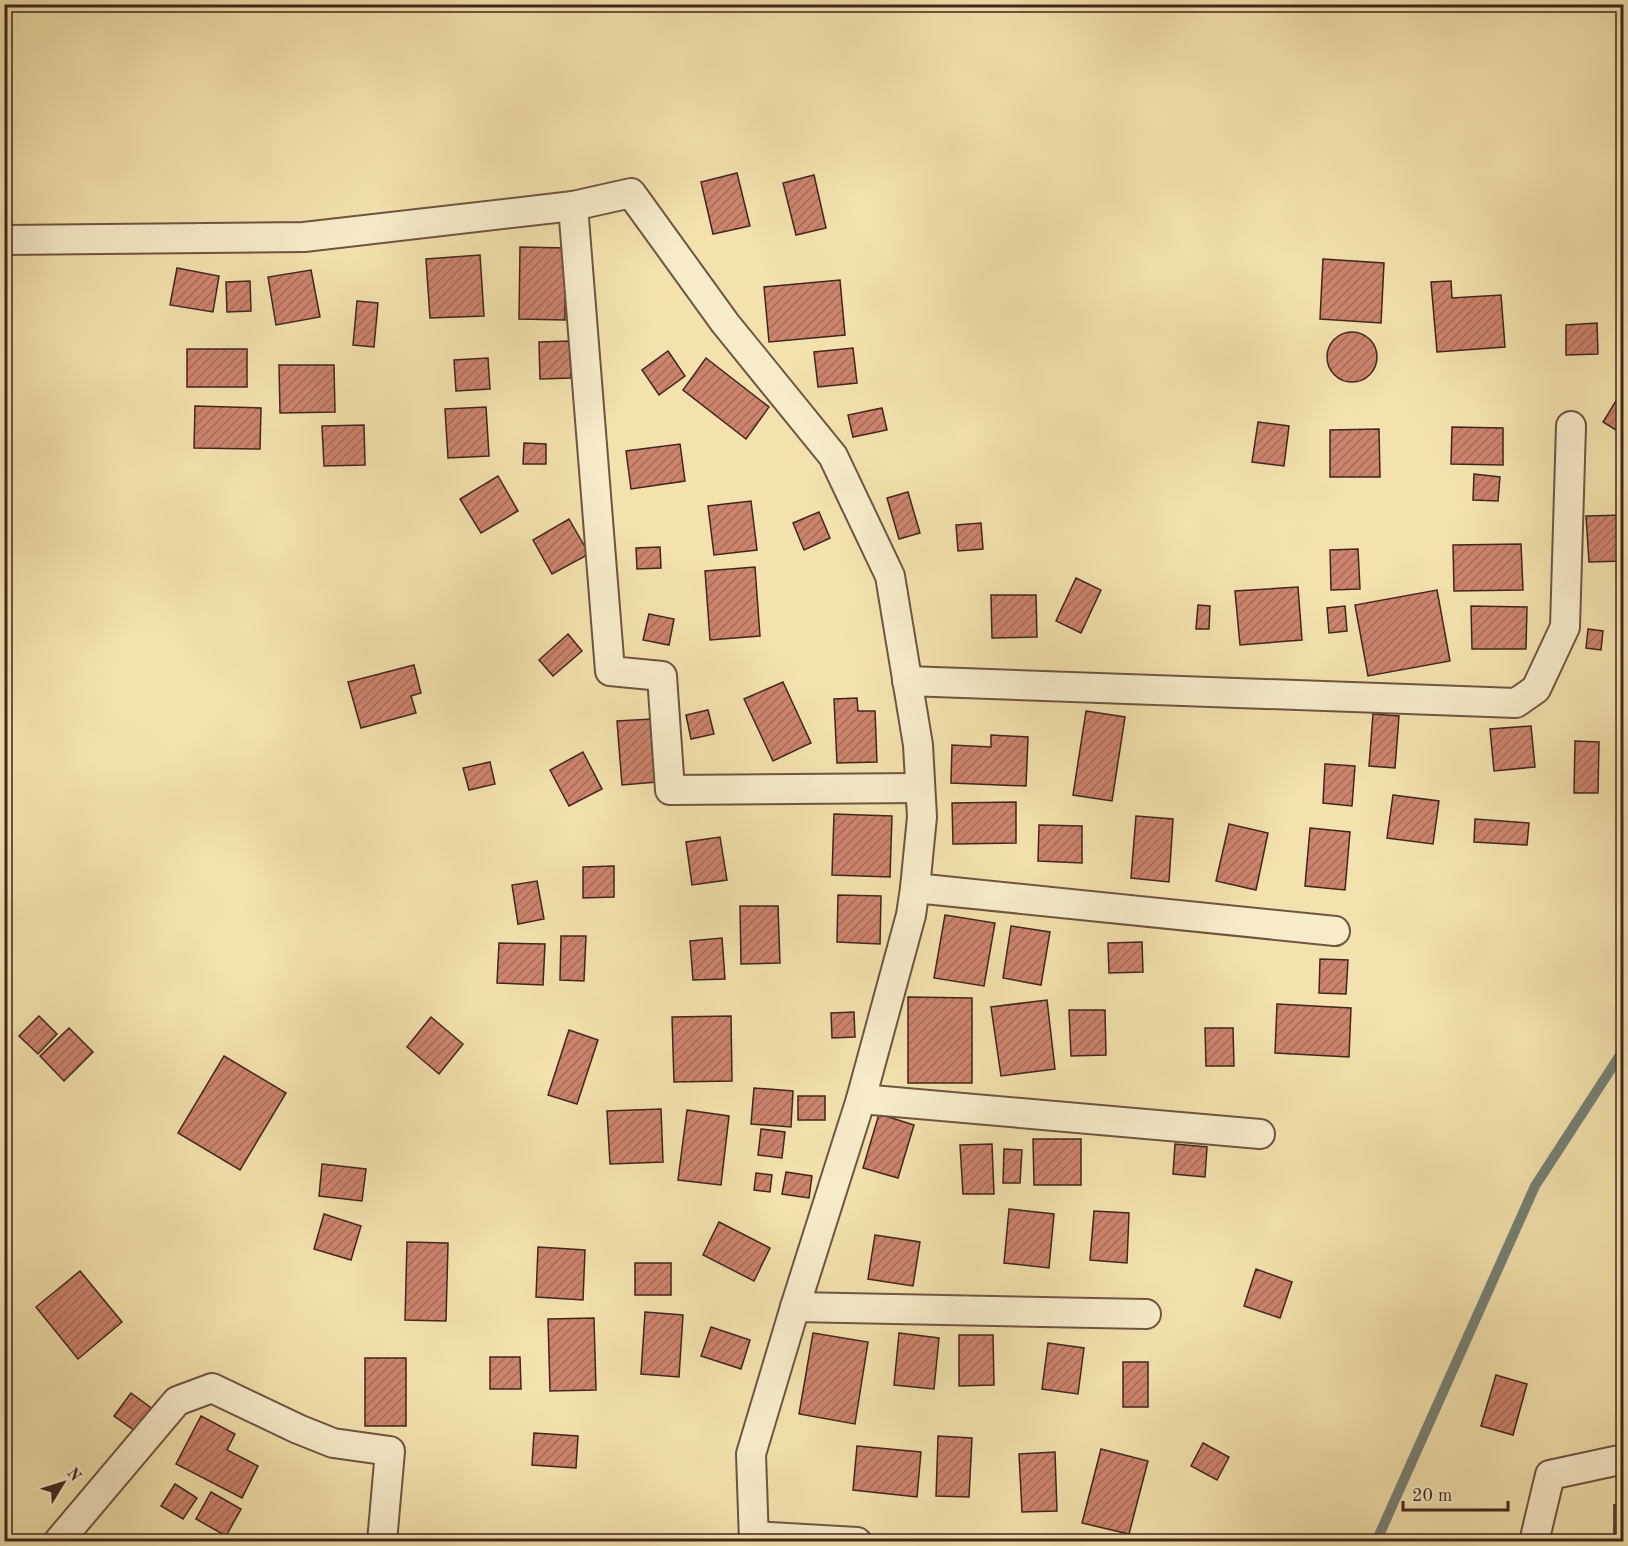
<svg xmlns="http://www.w3.org/2000/svg" width="1628" height="1546" font-family="'Old Standard TT',serif">
<style>
.lines{fill:none;stroke-linecap:round;stroke-linejoin:round}
.stream{stroke:#778175;stroke-width:10}
.building{fill:url(#building-hatch);stroke:#41261d;stroke-width:1.5}
.minor-casing{stroke:#6e5541;stroke-width:32}
.minor{stroke:#f7ecca;stroke-width:28}
</style>
<defs>
<pattern id="building-hatch" width="6" height="6" patternUnits="userSpaceOnUse" patternTransform="scale(1.5)"><rect width="6" height="6" fill="#cd846d"/><path d="M-1 1l2-2M0 6l6-6M5 7l2-2" fill="none" stroke="#a86c59"/></pattern>
</defs>
<rect width="100%" height="100%" fill="#f3e2ae"/>
<filter id="stains"><feTurbulence type="fractalNoise" baseFrequency=".00333" numOctaves="4"/><feColorMatrix values="0 0 0 0 .2 0 0 0 0 .09 0 0 0 0 .02 0 0 0 .5 -.17"/></filter>
<radialGradient id="worn" r=".72"><stop offset=".6" stop-color="#630" stop-opacity="0"/><stop offset="1" stop-color="#630" stop-opacity=".3"/></radialGradient>
<g class="lines">
<polyline class="stream" points="1376,1542 1535,1186 1624,1049"/>
</g>
<g class="building">
<polygon points="737,173 750,226 713,234 701,182"/>
<polygon points="814,175 826,228 796,235 783,183"/>
<polygon points="520,247 565,248 565,320 519,319"/>
<polygon points="480,255 484,316 430,318 426,259"/>
<polygon points="1323,259 1384,263 1381,323 1320,319"/>
<polygon points="177,268 219,276 213,312 170,305"/>
<polygon points="311,270 320,317 276,325 268,277"/>
<polygon points="840,280 845,335 769,342 764,287"/>
<polygon points="250,281 251,311 227,312 226,282"/>
<polygon points="1451,281 1452,298 1501,295 1505,347 1437,352 1431,282"/>
<polygon points="357,301 378,303 374,347 353,345"/>
<polygon points="1597,323 1598,354 1566,355 1566,325"/>
<circle cx="1352" cy="357" r="25"/>
<polygon points="570,341 571,378 540,379 539,342"/>
<polygon points="853,348 857,383 818,387 814,352"/>
<rect x="187" y="349" width="60" height="38"/>
<polygon points="668,351 685,376 659,395 642,370"/>
<polygon points="488,358 490,389 456,391 454,360"/>
<polygon points="706,358 769,407 746,439 683,390"/>
<polygon points="279,365 334,365 335,412 280,413"/>
<polygon points="1619,396 1624,399 1624,435 1603,422"/>
<polygon points="195,406 261,408 260,449 194,448"/>
<polygon points="486,407 489,456 448,458 445,409"/>
<polygon points="882,408 887,430 853,437 848,415"/>
<polygon points="1258,422 1289,426 1284,466 1252,462"/>
<polygon points="364,425 365,465 324,466 322,426"/>
<polygon points="1452,427 1503,428 1503,465 1451,464"/>
<polygon points="1379,429 1380,477 1330,477 1330,430"/>
<polygon points="524,443 546,444 546,464 523,464"/>
<polygon points="680,444 685,481 631,489 626,451"/>
<polygon points="1474,474 1500,477 1498,501 1473,500"/>
<polygon points="498,476 518,511 481,533 460,499"/>
<polygon points="908,492 920,533 899,539 887,498"/>
<polygon points="751,501 757,550 714,555 708,506"/>
<polygon points="819,512 830,538 804,550 793,523"/>
<polygon points="1624,515 1624,561 1589,562 1586,516"/>
<polygon points="569,519 589,554 552,574 533,540"/>
<polygon points="981,523 983,549 958,551 956,525"/>
<polygon points="1521,544 1523,590 1454,591 1453,545"/>
<polygon points="660,547 661,568 637,569 636,548"/>
<polygon points="1358,549 1360,589 1331,590 1330,550"/>
<polygon points="755,567 760,636 710,640 705,571"/>
<polygon points="1076,578 1101,590 1081,633 1056,621"/>
<polygon points="1298,587 1302,640 1240,645 1235,591"/>
<polygon points="1437,590 1450,661 1368,676 1355,605"/>
<polygon points="991,595 1036,595 1037,637 992,638"/>
<polygon points="1198,605 1210,606 1209,629 1196,629"/>
<polygon points="1345,606 1347,631 1329,633 1327,608"/>
<polygon points="1471,606 1527,607 1526,649 1472,649"/>
<polygon points="649,614 674,619 669,645 643,640"/>
<polygon points="1588,629 1603,631 1601,650 1586,648"/>
<polygon points="568,634 582,651 553,676 539,660"/>
<polygon points="414,665 421,693 411,696 416,713 361,728 348,682"/>
<polygon points="783,682 811,743 773,761 744,699"/>
<polygon points="857,698 858,711 875,711 877,762 837,763 834,699"/>
<polygon points="708,710 714,734 691,739 686,715"/>
<polygon points="1086,711 1125,717 1112,801 1073,795"/>
<polygon points="1373,714 1399,716 1395,768 1369,766"/>
<polygon points="652,719 657,782 622,785 617,721"/>
<polygon points="1531,726 1535,767 1494,771 1490,729"/>
<polygon points="991,735 1028,737 1026,786 951,783 952,745 991,747"/>
<polygon points="1575,741 1599,742 1598,793 1574,793"/>
<polygon points="583,752 602,789 569,806 550,770"/>
<polygon points="490,762 495,784 469,790 463,768"/>
<polygon points="1325,764 1355,766 1352,806 1323,803"/>
<polygon points="1393,795 1439,801 1433,844 1387,838"/>
<polygon points="1016,802 1016,843 953,844 952,803"/>
<polygon points="834,814 892,816 890,877 832,875"/>
<polygon points="1136,816 1173,819 1169,882 1131,878"/>
<polygon points="1475,819 1529,823 1527,845 1474,842"/>
<polygon points="1229,824 1268,833 1256,890 1216,881"/>
<polygon points="1039,825 1082,826 1082,863 1038,861"/>
<polygon points="1310,828 1350,832 1345,890 1305,886"/>
<polygon points="720,837 727,880 692,885 686,842"/>
<polygon points="614,866 614,897 583,898 583,867"/>
<polygon points="537,881 544,919 518,924 512,885"/>
<polygon points="838,895 881,896 880,944 837,942"/>
<polygon points="740,906 778,906 780,963 741,964"/>
<polygon points="945,915 995,923 984,986 934,978"/>
<polygon points="1011,926 1050,932 1041,985 1003,978"/>
<polygon points="561,936 586,936 584,981 560,980"/>
<polygon points="722,938 725,979 693,980 690,941"/>
<polygon points="1142,942 1143,972 1109,973 1108,943"/>
<polygon points="499,943 545,944 543,985 497,983"/>
<polygon points="1320,959 1348,960 1346,994 1319,993"/>
<polygon points="908,997 972,998 972,1083 908,1083"/>
<polygon points="1047,1000 1055,1069 1001,1076 991,1007"/>
<polygon points="1277,1004 1351,1008 1349,1057 1275,1053"/>
<polygon points="1069,1010 1105,1010 1106,1055 1071,1056"/>
<polygon points="854,1012 855,1037 832,1038 831,1013"/>
<polygon points="39,1016 57,1034 38,1054 19,1036"/>
<polygon points="731,1016 732,1081 674,1082 672,1017"/>
<polygon points="431,1017 463,1044 439,1074 407,1047"/>
<polygon points="69,1028 93,1052 64,1081 40,1056"/>
<polygon points="1205,1028 1233,1028 1234,1066 1206,1066"/>
<polygon points="569,1030 598,1040 577,1104 548,1095"/>
<polygon points="224,1056 286,1093 240,1170 178,1133"/>
<polygon points="754,1088 793,1091 791,1127 751,1124"/>
<rect x="798" y="1096" width="27" height="24"/>
<polygon points="661,1109 663,1162 610,1164 607,1111"/>
<polygon points="687,1110 729,1116 721,1185 678,1180"/>
<polygon points="879,1114 914,1125 898,1178 863,1168"/>
<polygon points="761,1129 785,1132 782,1158 758,1155"/>
<polygon points="1033,1139 1081,1139 1081,1185 1034,1185"/>
<polygon points="992,1144 994,1194 963,1194 960,1145"/>
<polygon points="1175,1144 1207,1147 1205,1177 1173,1174"/>
<polygon points="1004,1149 1022,1150 1020,1183 1003,1183"/>
<polygon points="322,1164 366,1169 362,1201 319,1196"/>
<polygon points="786,1172 812,1176 809,1198 782,1194"/>
<polygon points="756,1173 772,1175 770,1192 754,1190"/>
<polygon points="1009,1209 1054,1214 1049,1268 1004,1263"/>
<polygon points="1094,1211 1129,1213 1127,1263 1090,1260"/>
<polygon points="324,1214 361,1226 351,1260 314,1249"/>
<polygon points="719,1222 770,1248 754,1281 703,1255"/>
<polygon points="875,1235 920,1242 913,1286 868,1279"/>
<polygon points="407,1242 448,1243 446,1321 405,1320"/>
<polygon points="538,1247 585,1250 583,1300 536,1297"/>
<rect x="635" y="1263" width="36" height="32"/>
<polygon points="1256,1269 1292,1282 1280,1318 1244,1306"/>
<polygon points="80,1271 122,1322 78,1359 36,1307"/>
<polygon points="645,1312 683,1315 679,1377 641,1374"/>
<polygon points="594,1318 596,1390 550,1391 548,1319"/>
<polygon points="711,1327 750,1340 741,1369 701,1356"/>
<polygon points="813,1333 868,1342 855,1424 799,1414"/>
<polygon points="899,1333 939,1338 934,1389 894,1385"/>
<polygon points="959,1335 993,1335 994,1385 959,1386"/>
<polygon points="1048,1343 1084,1348 1078,1394 1042,1389"/>
<polygon points="490,1357 520,1357 521,1389 490,1389"/>
<rect x="365" y="1358" width="41" height="68"/>
<rect x="1123" y="1362" width="25" height="45"/>
<polygon points="1496,1375 1527,1384 1513,1435 1481,1426"/>
<polygon points="131,1393 154,1410 138,1433 114,1416"/>
<polygon points="201,1416 235,1434 227,1450 258,1466 242,1498 176,1464"/>
<polygon points="534,1433 578,1436 576,1468 532,1465"/>
<polygon points="938,1436 972,1438 969,1497 936,1496"/>
<polygon points="1203,1443 1229,1457 1217,1480 1191,1466"/>
<polygon points="857,1446 921,1452 917,1497 853,1490"/>
<polygon points="1101,1449 1148,1461 1129,1534 1082,1523"/>
<polygon points="1055,1452 1057,1511 1022,1512 1019,1454"/>
<polygon points="175,1484 197,1498 183,1519 161,1506"/>
<polygon points="211,1492 241,1509 226,1536 196,1519"/>
<rect x="1614" y="1505" width="10" height="37"/>
</g>
<g class="lines">
<defs>
<g id="minor">
<polyline points="573,206 610,671 662,676 670,790 920,788"/>
<polyline points="4,240 304,237 573,206 631,193 725,323 833,456 890,576 918,745 922,817 915,888 911,915 861,1099 795,1307 751,1454 754,1542"/>
<polyline points="907,681 1516,703 1536,689 1565,627 1571,426"/>
<polyline points="915,888 1335,931"/>
<polyline points="861,1099 1260,1134"/>
<polyline points="795,1307 1146,1314"/>
<polyline points="754,1536 857,1542"/>
<polyline points="58,1542 177,1401 212,1388 298,1429 333,1443 390,1451 382,1542"/>
<polyline points="1534,1542 1550,1475 1624,1459"/>
</g>
</defs>
<use href="#minor" class="minor-casing"/>
<use href="#minor" class="minor"/>
</g>
<rect width="1628" height="1546" fill="none" stroke="#f3e2ae" stroke-width="24"/>
<rect x="6" y="6" width="1616" height="1534" fill="none" stroke="#41261d" stroke-width="3"/>
<rect x="12" y="12" width="1604" height="1522" fill="none" stroke="#41261d" stroke-width="1.5"/>
<g transform="translate(63 1483) rotate(52)" stroke="#f7ecca" stroke-width="4.5" paint-order="stroke">
<path d="M0-4.5L10 22L0 15L-10 22Z" fill="#41261d"/>
<text y="-9" font-size="16" font-weight="bold" text-anchor="middle" fill="#41261d">N</text>
</g>
<path d="M1403 1501v9h105v-9" fill="none" stroke="#41261d" stroke-width="3"/>
<text x="1412" y="1501" font-size="18" fill="#41261d" stroke="#f7ecca" stroke-width="4.5" paint-order="stroke">20 m</text>
<rect width="100%" height="100%" filter="url(#stains)"/>
<rect width="100%" height="100%" fill="url(#worn)"/>
</svg>
